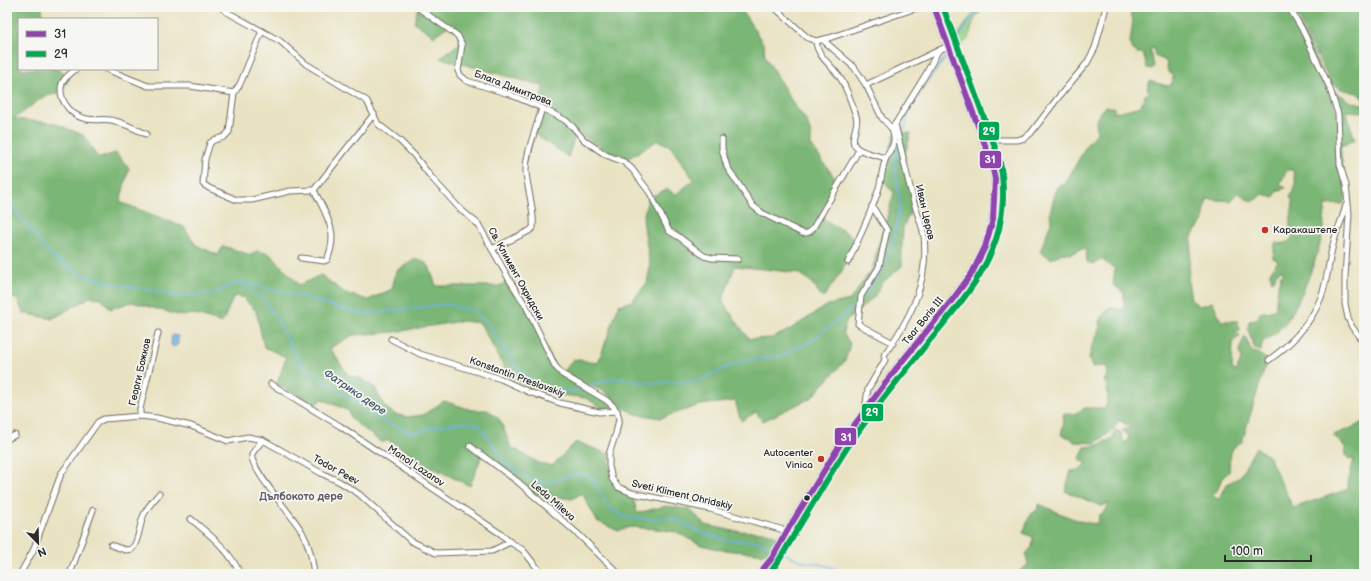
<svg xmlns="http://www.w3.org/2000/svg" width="1371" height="581" font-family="'Balsamiq Sans',sans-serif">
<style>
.green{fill:#98d488;stroke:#62805a}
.forest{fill:#7ab674;stroke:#527050}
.water{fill:#6eb4e5;stroke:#4c7088}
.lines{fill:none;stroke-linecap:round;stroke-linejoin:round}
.stream{stroke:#6eb4e5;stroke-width:1.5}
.street-casing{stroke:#6e6b60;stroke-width:7}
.secondary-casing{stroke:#6e6b60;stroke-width:9}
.street{stroke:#fff;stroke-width:5}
.secondary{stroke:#fce5cf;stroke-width:7}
.bus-1-casing{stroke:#f6f6f2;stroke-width:9}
.bus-2-casing{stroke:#f6f6f2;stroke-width:9}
.bus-1{stroke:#8e44ad;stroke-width:6}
.bus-2{stroke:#00a651;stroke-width:6}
.poi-dot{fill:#c8321e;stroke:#f6f6f2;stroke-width:1.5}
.bus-dot{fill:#2b2b2b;stroke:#f6f6f2;stroke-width:1.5}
.labels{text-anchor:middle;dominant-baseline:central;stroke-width:3.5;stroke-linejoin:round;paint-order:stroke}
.street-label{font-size:10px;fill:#2b2b2b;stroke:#f6f6f2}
.poi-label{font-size:10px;fill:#2b2b2b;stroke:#f6f6f2;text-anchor:start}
.water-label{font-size:11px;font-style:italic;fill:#425b6c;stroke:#f6f6f2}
.neighbourhood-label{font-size:11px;font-weight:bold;fill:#615a68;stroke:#f6f6f2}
.line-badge{stroke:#f6f6f2;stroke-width:1.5}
.badge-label{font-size:11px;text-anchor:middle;font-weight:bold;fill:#fff}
</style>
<rect width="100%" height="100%" fill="#f6f6f2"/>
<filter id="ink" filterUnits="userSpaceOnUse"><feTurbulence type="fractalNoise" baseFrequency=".025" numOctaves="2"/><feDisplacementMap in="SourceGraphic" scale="8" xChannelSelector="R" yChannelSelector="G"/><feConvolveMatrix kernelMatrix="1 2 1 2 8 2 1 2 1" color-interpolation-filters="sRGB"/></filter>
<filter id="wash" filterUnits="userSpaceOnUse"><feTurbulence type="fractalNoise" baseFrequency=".012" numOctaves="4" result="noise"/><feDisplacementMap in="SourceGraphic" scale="16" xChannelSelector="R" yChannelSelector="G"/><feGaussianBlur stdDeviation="0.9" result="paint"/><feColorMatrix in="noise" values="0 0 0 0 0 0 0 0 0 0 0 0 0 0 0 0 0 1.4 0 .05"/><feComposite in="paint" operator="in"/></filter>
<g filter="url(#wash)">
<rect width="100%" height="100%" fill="#e9e3c3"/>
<polygon class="green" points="979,7 985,7 974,19 968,39 955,50 953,43 971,16"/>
<g class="forest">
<polygon points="7,7 42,7 43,19 19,19 19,69 58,69 70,78 59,93 43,97 14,119 54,123 83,135 98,158 116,153 129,168 120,202 184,227 196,245 218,255 223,246 251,255 257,251 270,254 299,285 321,275 345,293 368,300 392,289 396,271 414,260 422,260 429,266 436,286 499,286 510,281 526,306 555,366 613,406 604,409 586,398 553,394 530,387 510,378 480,323 461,321 395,332 353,335 330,348 348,375 362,379 375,388 384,406 394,414 408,417 423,415 444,401 472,410 488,410 500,420 511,447 539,463 552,466 576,442 609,454 609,466 618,487 632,493 637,513 666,506 689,509 706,525 733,531 767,532 779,537 769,554 722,550 701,545 676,532 656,529 630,527 618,531 597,521 582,493 572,499 529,493 482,455 470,486 421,462 415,456 388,440 382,443 351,419 349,411 322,399 314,405 277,384 286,357 264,347 256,311 242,297 234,296 222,323 193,314 182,316 132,302 110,309 102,298 90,297 52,319 23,313 18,300 7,295"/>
<polygon points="418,7 594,7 621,16 619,7 740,7 764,45 765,56 794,105 806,120 811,133 811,145 837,181 819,216 855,238 842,271 823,298 810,281 799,273 735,266 722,301 749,339 772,338 789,330 828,305 850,300 872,269 894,193 881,177 895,133 911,133 905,154 904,172 915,203 903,227 902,245 902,266 882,283 874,297 846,321 843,333 850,344 845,361 811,398 763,421 756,412 741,421 735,401 701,405 661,418 636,414 622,407 604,391 578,381 564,372 573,359 598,363 619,305 632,301 647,283 650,267 643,219 648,198 668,189 675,195 694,180 670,146 658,140 629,158 608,151 576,132 568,157 535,134 543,86 440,58 460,43 460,30 452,23 434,36 414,22"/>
<path d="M1133,7H1284C1302,20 1315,59 1325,80V85L1329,89L1337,114L1338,128L1346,197L1343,204L1326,205C1324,218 1323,232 1320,244C1313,268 1297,313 1279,330C1274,335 1267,338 1262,343L1261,351L1255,349L1248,330L1249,321L1258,319L1260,313L1275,310L1278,286L1281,279L1280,276L1284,272L1281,270L1276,273L1275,279L1272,281L1270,273L1278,261L1273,258L1275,243C1284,244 1288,244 1293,236L1289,232L1293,202L1290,197L1296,185L1293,170H1287L1280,184L1286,188L1277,191L1274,198L1263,194L1254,201L1246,199L1238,192L1231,201L1207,199L1203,221L1192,236L1188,281L1191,299L1199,306L1213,302L1221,321H1238L1240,330L1234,332L1241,336L1233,341L1232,369L1236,371L1241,360L1239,350L1245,336L1252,352L1258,353L1267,360L1242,442C1228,447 1230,460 1229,472L1222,478L1217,491L1213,493L1214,497L1218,499L1221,496L1227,484L1240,477L1256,447L1269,457L1293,508L1348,489V483L1354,459L1349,460L1345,452V447L1333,435L1354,427L1364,421V574H1017L1018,572L1028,565L1026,554L1032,547L1033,537L1023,533L1030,515L1037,510L1039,504C1054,510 1083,526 1098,523L1099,515L1104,513L1109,504L1101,506L1065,491L1071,471L1079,470L1087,463L1079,460L1085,447L1095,446L1113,438L1115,430L1121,432L1122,438L1126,444L1129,436L1122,430L1131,428L1119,420L1112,431L1095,443L1074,442L1071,438L1061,435L1064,422L1063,414H1074L1085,408H1105C1110,400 1108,388 1104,380L1107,376V366L1092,367L1089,359L1091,349L1099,330L1101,318L1109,308L1124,310V293L1113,284L1115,269L1101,259L1095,264L1087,262L1086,248L1079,250L1071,254L1062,253L1051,259L1040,252L1051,222L1050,212L1057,188L1065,184L1089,141L1097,133L1096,120L1105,106L1115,108L1113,113L1141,106L1144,96L1150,92L1147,89L1150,81L1167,86L1172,84L1173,76L1168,72L1166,61L1155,56L1153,47L1150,51L1154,66L1152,69L1147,68L1143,53H1138L1133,50L1130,42L1133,20L1131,14Z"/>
<polygon points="1297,7 1364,7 1364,100 1357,93 1341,89 1329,80 1295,11"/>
<polygon points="1333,90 1351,102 1364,104 1364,112 1346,111 1355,140 1341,146 1341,115"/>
</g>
<polygon class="water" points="173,335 178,336 178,344 174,347 171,345 172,338 171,338"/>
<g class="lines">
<g class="stream">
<polyline points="952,49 968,23 982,7"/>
<polyline points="901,139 911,106 925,85 948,54"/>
<polyline points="7,200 50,255 80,274 116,284 180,296 213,293 240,282 261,298 274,314 293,351 306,369 384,422 413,433 433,427 463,422 479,425 506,463 528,479 551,483 567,476 583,474 594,480 607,506 624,517 649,519 673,518 703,533 726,540 756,541 770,545"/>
<polyline points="241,282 300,296 342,309 364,314 447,304 458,308 473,310 488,323 515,365 538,384 570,392 581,388"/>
<polyline points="863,297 884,266 894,237 900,203 898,187 896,176 895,160 899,147"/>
<polyline points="587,386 613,378 651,383 699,381 724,368 749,360 780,356 810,342 858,303"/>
<polyline points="784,553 802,561 824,565 850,574"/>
</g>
</g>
</g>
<g filter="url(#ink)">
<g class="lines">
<defs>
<g id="street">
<polyline points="221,7 227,12 280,41 306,64 367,101 378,124 400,141 414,155 431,177 460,209 478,224 510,281 526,306 555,366 562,374 606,400 613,406 617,411 619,419 616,433 609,454 609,466 612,479 618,487 632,493 710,509 787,531"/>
<polyline points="417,7 458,36 462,45 458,71 460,75 467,81 509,94 542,108 565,120 573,127 584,140 606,155 624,162 632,169 650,193 669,231 679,237 704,256 712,258 738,259"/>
<polyline points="774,7 808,38 816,41"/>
<polyline points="1287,7 1290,9 1302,29 1329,86 1338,114 1340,165 1346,185 1349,214 1345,277 1345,304 1348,318 1352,327 1364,343"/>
<polyline points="262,31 240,84 234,93 229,132 224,137 214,140 210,143 205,159 203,184 209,188 237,200 252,200 290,191 314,190"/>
<polyline points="823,40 854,67 866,85 882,118 892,129"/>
<path d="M816,41C817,57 833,66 841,79C848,91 852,104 856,116C860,125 849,138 855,146C860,152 878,156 886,158"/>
<polyline points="816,41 829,38 919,7"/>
<path d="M76,69C70,74 61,80 61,88C60,103 73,117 87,119C96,121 106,118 115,121C126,124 136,129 146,134"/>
<polyline points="106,69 148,86 190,86 234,93"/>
<polyline points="866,85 948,46"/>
<path d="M722,139V149L727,167L753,206L762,213L802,233C807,234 810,233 813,228L859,150"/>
<polyline points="984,140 1017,140 1025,138 1031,133 1057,99 1087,63 1095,48 1106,7"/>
<polyline points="872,206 887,230 879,267 861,296 858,324 893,343"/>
<path d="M492,249L529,231L533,228C535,209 527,190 526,171C526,151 537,127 542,108"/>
<path d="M301,258L324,261L327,260C335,240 333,229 324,210C321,203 317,197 314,190L374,114"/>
<path d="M848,262C859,238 871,214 879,188C882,178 882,167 886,158C892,145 897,145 892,129L926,74L938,51"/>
<polyline points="391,339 420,354 501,379 529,392 560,403 599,412 617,411"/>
<path d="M1269,360C1294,342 1316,318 1324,288C1328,274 1329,259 1333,245C1336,231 1343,219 1346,205"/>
<polyline points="271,384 340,426 501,534 510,542 523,550 542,574"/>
<path d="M865,410L868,389L885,360L884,355C910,319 929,283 924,236C922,223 915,209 912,195C906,172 901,148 895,124"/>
<polyline points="140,416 140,409 158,333"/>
<polyline points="7,439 15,435"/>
<path d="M263,440C260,444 253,450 252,455C249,468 295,518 302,532C310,546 312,559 314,574"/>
<polyline points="470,446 517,481 579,535 619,574"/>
<path d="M191,519C210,535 230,550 240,574"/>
<path d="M111,545L125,550L132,549C139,541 139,527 143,517C146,508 153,501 159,494"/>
<polyline points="20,574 33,551 61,474 98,422 104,419 140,416 157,418 191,426 228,441 248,437 263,440 321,473 340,482 359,494 411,541 436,553 492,551 510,542"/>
<polyline points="70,574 93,510"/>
</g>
<polyline id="secondary" points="759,574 772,558 787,531 841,443 895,370 953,299 972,273 985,247 993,219 995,179 991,161 934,7"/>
</defs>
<use href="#street" class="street-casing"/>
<use href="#secondary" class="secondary-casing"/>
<use href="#street" class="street"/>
<use href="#secondary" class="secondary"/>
<defs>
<polyline id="bus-1" points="759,574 772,558 787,531 841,443 895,370 953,299 972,273 985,247 993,219 995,179 991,161 934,7"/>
<path id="bus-2" d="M769,574C780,561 787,547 795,533C812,505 829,476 847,448C872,410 902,375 930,340C953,312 978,284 992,250C1004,222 1006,188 999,158L943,7"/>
</defs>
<use href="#bus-1" class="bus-1-casing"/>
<use href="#bus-2" class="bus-2-casing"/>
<use href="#bus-1" class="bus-1"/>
<use href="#bus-2" class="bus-2"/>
</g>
</g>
<g class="poi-dot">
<circle cx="1265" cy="230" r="4"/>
<circle cx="821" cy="459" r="4"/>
</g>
<circle class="bus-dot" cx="807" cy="498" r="3.5"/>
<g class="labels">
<g class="street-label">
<text transform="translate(513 88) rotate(21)">Блага Димитрова</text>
<text transform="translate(925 212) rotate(77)">Иван Церов</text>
<text transform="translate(516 274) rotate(61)">Св. Климент Охридски</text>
<text transform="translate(923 321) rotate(-51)">Tsar Boris III</text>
<text transform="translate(140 372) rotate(-77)">Георги Божков</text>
<text transform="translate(517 377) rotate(20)">Konstantin Preslavskiy</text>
<text transform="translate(416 466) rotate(34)">Manol Lazarov</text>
<text transform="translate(336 470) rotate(29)">Todor Peev</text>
<text transform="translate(682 495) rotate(13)">Sveti Kliment Ohridskiy</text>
<text transform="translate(553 501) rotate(41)">Leda Mileva</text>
</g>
<g class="poi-label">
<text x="1273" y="230">Каракаштепе</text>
<text x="813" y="453" text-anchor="end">Autocenter<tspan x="813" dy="12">Vinica</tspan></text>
</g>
<g class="water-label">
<text transform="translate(355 392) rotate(34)">Фатрико дере</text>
</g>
<g class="neighbourhood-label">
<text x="301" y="496">Дълбокото дере</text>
</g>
</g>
<g class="line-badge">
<rect x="978" y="121" width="22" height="20" rx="4" fill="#00a651"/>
<rect x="979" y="150" width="23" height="19" rx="4" fill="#8e44ad"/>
<rect x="861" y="403" width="23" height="19" rx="4" fill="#00a651"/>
<rect x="834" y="427" width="23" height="19" rx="4" fill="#8e44ad"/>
</g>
<g class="badge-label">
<text x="989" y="135">29</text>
<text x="990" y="163">31</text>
<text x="872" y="416">29</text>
<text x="846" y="441">31</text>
</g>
<rect width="1371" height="581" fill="none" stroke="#f6f6f2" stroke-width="24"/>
<rect x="18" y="18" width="140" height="52" fill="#f6f6f2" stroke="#a5a5a2"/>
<rect x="26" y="31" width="20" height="6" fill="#8e44ad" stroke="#a5a5a2"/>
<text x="54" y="38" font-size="12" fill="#2b2b2b">31</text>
<rect x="26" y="51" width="20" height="6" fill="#00a651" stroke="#a5a5a2"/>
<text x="54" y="58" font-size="12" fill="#2b2b2b">29</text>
<g transform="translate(38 543) rotate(157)" stroke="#f6f6f2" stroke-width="3" paint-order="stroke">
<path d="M0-3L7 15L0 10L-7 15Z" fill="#2b2b2b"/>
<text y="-6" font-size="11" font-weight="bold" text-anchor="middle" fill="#2b2b2b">N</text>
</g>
<path d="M1225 555v6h86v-6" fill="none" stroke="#2b2b2b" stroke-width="2"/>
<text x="1231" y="555" font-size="12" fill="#2b2b2b" stroke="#f6f6f2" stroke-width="3" paint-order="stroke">100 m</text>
</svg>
